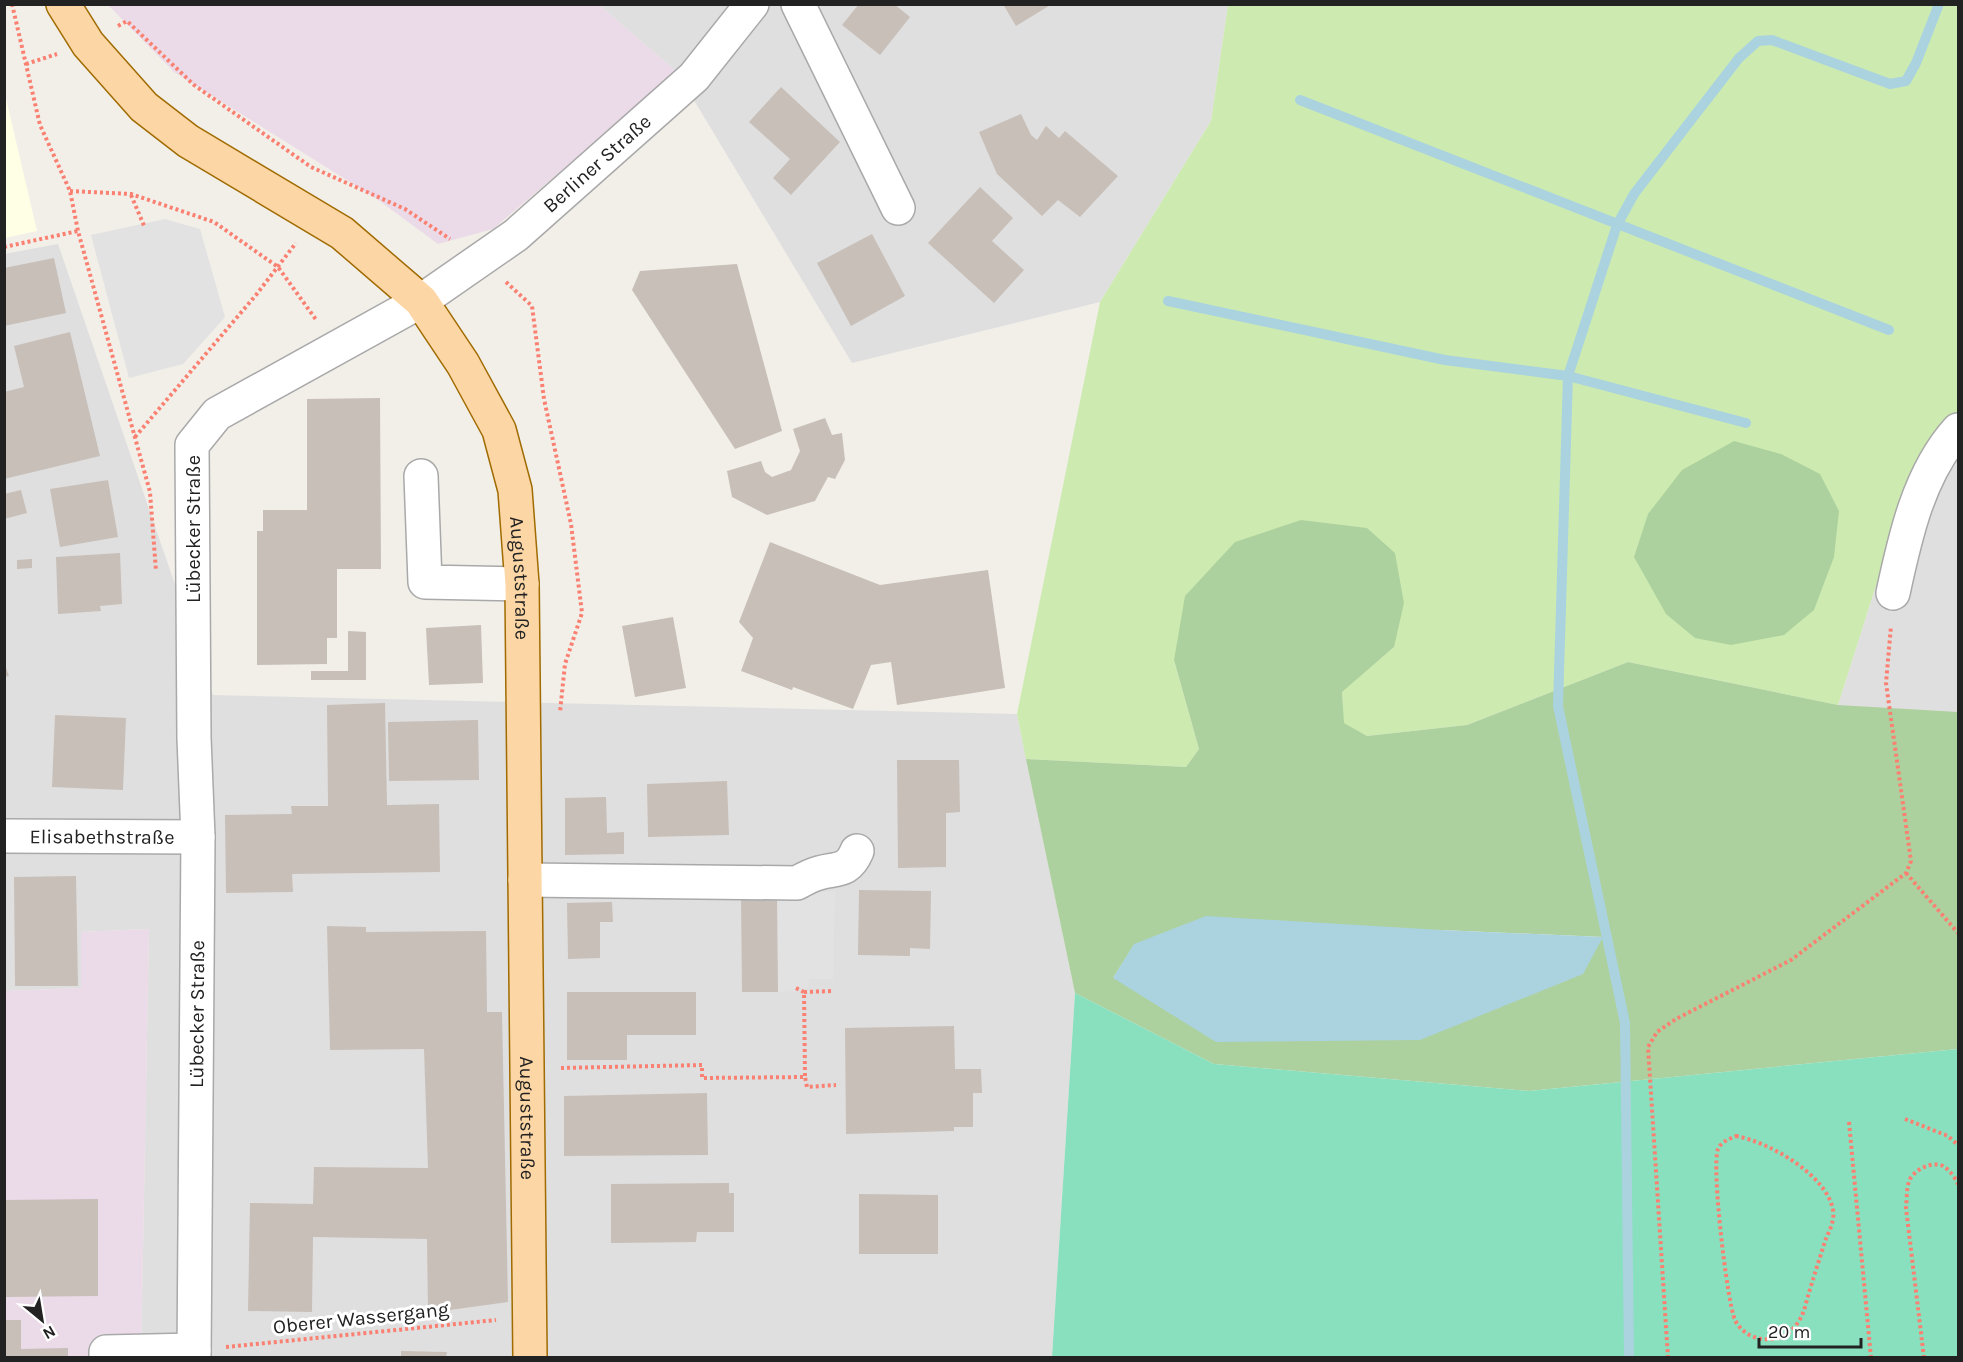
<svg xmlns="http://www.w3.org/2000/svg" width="1963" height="1362" font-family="Karla,sans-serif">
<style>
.residential{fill:#e0dfdf}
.industrial{fill:#ebdbe8}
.education{fill:#ffffe5}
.grass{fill:#cdebb0}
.forest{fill:#add19e;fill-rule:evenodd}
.pitch{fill:#88e0be}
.parking{fill:#e2e2e2}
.water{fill:#aad3df}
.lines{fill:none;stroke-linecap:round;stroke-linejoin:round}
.stream{stroke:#aad3df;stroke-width:10}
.building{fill:#c7bfb8}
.minor-casing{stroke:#a9a9a9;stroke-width:36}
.major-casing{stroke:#a06b00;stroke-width:36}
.path{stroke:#fa8072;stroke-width:4;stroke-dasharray:3 3;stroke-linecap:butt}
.minor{stroke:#fff;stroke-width:33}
.major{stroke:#fcd6a4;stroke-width:33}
.labels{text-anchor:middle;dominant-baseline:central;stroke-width:6;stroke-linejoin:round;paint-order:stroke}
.street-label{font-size:20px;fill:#222;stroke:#fff}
</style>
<rect width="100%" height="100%" fill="#f2efe9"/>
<g class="residential">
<polygon points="599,5 1228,5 1211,121 1100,302 852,363 677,72"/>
<polygon points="58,244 213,695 1017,714 1075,993 1052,1357 141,1357 149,929 81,932 81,988 5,991 4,254"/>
<polygon points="1958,417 1958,1049 1838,705 1900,510"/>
</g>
<g class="industrial">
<polygon points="108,5 599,5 677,72 493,229 438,244 377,199 174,72"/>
<polygon points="149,929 141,1357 5,1357 4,991 81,988 81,932"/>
</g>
<polygon class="education" points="4,90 37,231 5,238 4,238"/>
<polygon class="grass" points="1228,5 1958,5 1958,417 1900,510 1838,705 1628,662 1467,725 1367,736 1343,723 1342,691 1394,647 1174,660 1199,749 1186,767 1026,759 1017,714 1100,302 1211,121"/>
<g class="forest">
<polygon points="1734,441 1781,454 1820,474 1839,511 1834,557 1814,610 1784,635 1731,645 1695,638 1666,614 1634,557 1648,514 1682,470"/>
<path d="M1301,520L1367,528L1395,553L1404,603L1394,647L1342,692L1344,723L1367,736L1467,725L1628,662L1838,705L1958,712V1049L1529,1091L1214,1064L1075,993L1026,759L1186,767L1199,749L1174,660L1185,596L1235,542ZM1441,930L1603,937L1113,978L1134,945Z"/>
</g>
<polygon class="pitch" points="1075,993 1214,1064 1529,1091 1958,1049 1958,1357 1052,1357"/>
<g class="parking">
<polygon points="165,219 200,229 225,317 183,364 129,378 91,235"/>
<polygon points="835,891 833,979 809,979 808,988 797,988 797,991 778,992 777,896 811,892"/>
</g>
<polygon class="water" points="1206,916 1441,930 1603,937 1583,974 1420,1040 1216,1042 1113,978 1134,944"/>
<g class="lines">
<g class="stream">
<polyline points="1300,100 1889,330"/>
<polyline points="1168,301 1445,360 1568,376 1746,423"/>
<polyline points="1629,1358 1625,1023 1558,706 1568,376 1617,225 1634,194 1739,58 1758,41 1772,40 1890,84 1906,81 1916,63 1939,4"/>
</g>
</g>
<g class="building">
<polygon points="859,4 894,4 910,17 880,55 842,25"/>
<polygon points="1003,4 1052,4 1016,26"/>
<polygon points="781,87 840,142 791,195 773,178 790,159 749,122"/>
<polygon points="1021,114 1031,135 1037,140 1046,126 1059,138 1065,131 1118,176 1080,217 1058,200 1042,216 997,174 979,132"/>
<polygon points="980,187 1013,218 992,241 1024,270 994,303 928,243"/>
<polygon points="872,234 905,296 851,326 817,263"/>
<polygon points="54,258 66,313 4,326 4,268"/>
<polygon points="737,264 782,431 735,449 632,290 640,271"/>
<polygon points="70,332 100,456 4,479 4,392 24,387 14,346"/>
<polygon points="380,398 381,569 337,569 337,638 327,638 327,664 257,665 257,531 263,531 263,510 307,510 307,399"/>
<polygon points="825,418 832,435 842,433 845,460 835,479 828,477 815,501 767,515 732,497 727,471 761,461 765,472 772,477 791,470 800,451 793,429"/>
<polygon points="108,480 118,537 60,547 50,489"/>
<polygon points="21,490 27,513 4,519 4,494"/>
<polygon points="770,542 880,585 988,570 1005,688 897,705 891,662 871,665 853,709 793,687 792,690 741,671 753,638 739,622"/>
<polygon points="120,553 122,604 100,606 101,611 58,614 56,557"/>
<polygon points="32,559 32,568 17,569 17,560"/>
<polygon points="673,617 686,688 635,697 622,626"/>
<polygon points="481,625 483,683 429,685 426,628"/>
<polygon points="348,631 366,632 366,680 311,680 311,671 348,671"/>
<polygon points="4,662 9,676 4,677"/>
<polygon points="385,703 387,805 439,804 440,872 292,874 293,892 226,893 225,815 292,814 291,806 328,806 327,705"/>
<polygon points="55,715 126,718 123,790 52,787"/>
<polygon points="478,720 479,780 389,781 388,722"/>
<polygon points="897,760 959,760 960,812 946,813 946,867 898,868"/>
<polygon points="727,781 729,835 648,837 647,784"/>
<polygon points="606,797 607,833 624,832 624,854 565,855 565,798"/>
<polygon points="76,876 78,986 15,986 14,877"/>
<polygon points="859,890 931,891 930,949 910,948 910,956 858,955"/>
<polygon points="777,896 778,992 742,992 741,897"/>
<polygon points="612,902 613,922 600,922 600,958 568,959 567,903"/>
<polygon points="327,926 366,927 366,932 486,931 487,1012 502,1012 508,1302 428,1313 427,1239 313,1237 312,1312 248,1311 250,1203 313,1204 314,1167 428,1168 424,1049 330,1050"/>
<polygon points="567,992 696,992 696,1035 627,1035 627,1060 567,1060"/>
<polygon points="954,1026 955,1069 981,1069 982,1093 973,1093 973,1127 954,1127 954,1131 846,1134 845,1028"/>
<polygon points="707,1093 708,1155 564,1156 564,1096"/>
<polygon points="729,1183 729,1193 734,1193 734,1232 697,1232 696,1242 611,1243 611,1184"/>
<polygon points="859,1194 938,1195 938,1254 859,1254"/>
<polygon points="98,1199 98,1296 4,1297 4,1200"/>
<polygon points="4,1320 21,1320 21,1349 68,1348 68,1358 4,1358"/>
<polygon points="401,1351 447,1352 446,1358 401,1358"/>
</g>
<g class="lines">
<defs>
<g id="minor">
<polyline points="798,4 898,208"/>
<polyline points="421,476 425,582 522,584"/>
<path d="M1893,593C1905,537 1919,473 1958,430"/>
<path id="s1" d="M4,836L198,837"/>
<path d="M525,880L797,883C804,879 811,875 819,873C838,868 848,872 857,851"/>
<polyline points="106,1358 106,1352 194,1350"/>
<path id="s2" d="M194,1358L198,837L194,738L192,445L217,414L421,301L516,235L694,77L752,4"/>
</g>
<g id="major">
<path id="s3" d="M63,4L88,44L144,107L188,141L342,233L421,301L463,364L499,430L515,490L522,584L530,1358"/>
</g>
</defs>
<use href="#minor" class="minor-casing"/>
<use href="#major" class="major-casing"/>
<g class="path">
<polyline points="12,4 40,125 70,191 78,231 150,492 156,571"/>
<polyline points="118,26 127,21 194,85 311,167 405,209 450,239"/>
<polyline points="26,64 57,54"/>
<polyline points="70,191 131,194 214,222 278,267 317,321"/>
<polyline points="131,195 145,228"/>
<polyline points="4,247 78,231"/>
<polyline points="506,282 532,306 544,399 571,524 582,613 565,664 560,712"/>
<polyline points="135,437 256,295 296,243"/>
<polyline points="1906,873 1958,933"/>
<polyline points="796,988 804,992 805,1077"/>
<polyline points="804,992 833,991"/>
<polyline points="561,1068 702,1065 702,1078 805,1077 807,1087 836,1085"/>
<polyline points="1905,1119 1948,1136 1958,1145"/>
<polyline points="1849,1122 1871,1358"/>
<path d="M1736,1136C1769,1142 1827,1175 1833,1210C1835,1221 1829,1231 1825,1241C1820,1258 1814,1275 1809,1293C1806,1301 1805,1311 1800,1319C1794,1330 1785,1338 1772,1339C1757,1341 1742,1334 1735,1320C1727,1302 1711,1165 1718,1149C1721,1142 1729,1139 1736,1136Z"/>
<polyline points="226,1347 496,1320"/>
<polyline points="1668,1358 1648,1047 1657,1032 1676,1019 1791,960 1906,873 1911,861 1886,683 1891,626"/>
<path d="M1924,1358L1906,1208C1907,1199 1906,1188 1910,1179C1916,1169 1932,1161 1943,1166C1950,1170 1955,1178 1958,1184"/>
</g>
<use href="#minor" class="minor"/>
<use href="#major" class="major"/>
</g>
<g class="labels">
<g class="street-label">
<text stroke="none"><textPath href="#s2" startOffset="1410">Berliner Straße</textPath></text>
<text transform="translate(193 529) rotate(-90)">Lübecker Straße</text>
<text stroke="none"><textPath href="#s3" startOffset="772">Auguststraße</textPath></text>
<text stroke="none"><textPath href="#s1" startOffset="98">Elisabethstraße</textPath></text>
<text stroke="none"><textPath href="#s2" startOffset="344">Lübecker Straße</textPath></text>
<text stroke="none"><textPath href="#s3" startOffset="1312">Auguststraße</textPath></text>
<text transform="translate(361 1318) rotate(-6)">Oberer Wassergang</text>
</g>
</g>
<rect width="1963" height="1362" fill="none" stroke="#222222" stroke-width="12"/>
<g transform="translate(42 1320) rotate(150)" stroke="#ffffff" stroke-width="4.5" paint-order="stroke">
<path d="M0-4.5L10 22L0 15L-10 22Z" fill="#222222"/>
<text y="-9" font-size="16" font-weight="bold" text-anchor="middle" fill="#222222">N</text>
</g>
<path d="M1759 1338v9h102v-9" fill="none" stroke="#222222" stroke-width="3"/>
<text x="1768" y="1338" font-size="18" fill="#222222" stroke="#ffffff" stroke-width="4.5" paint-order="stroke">20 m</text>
</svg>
